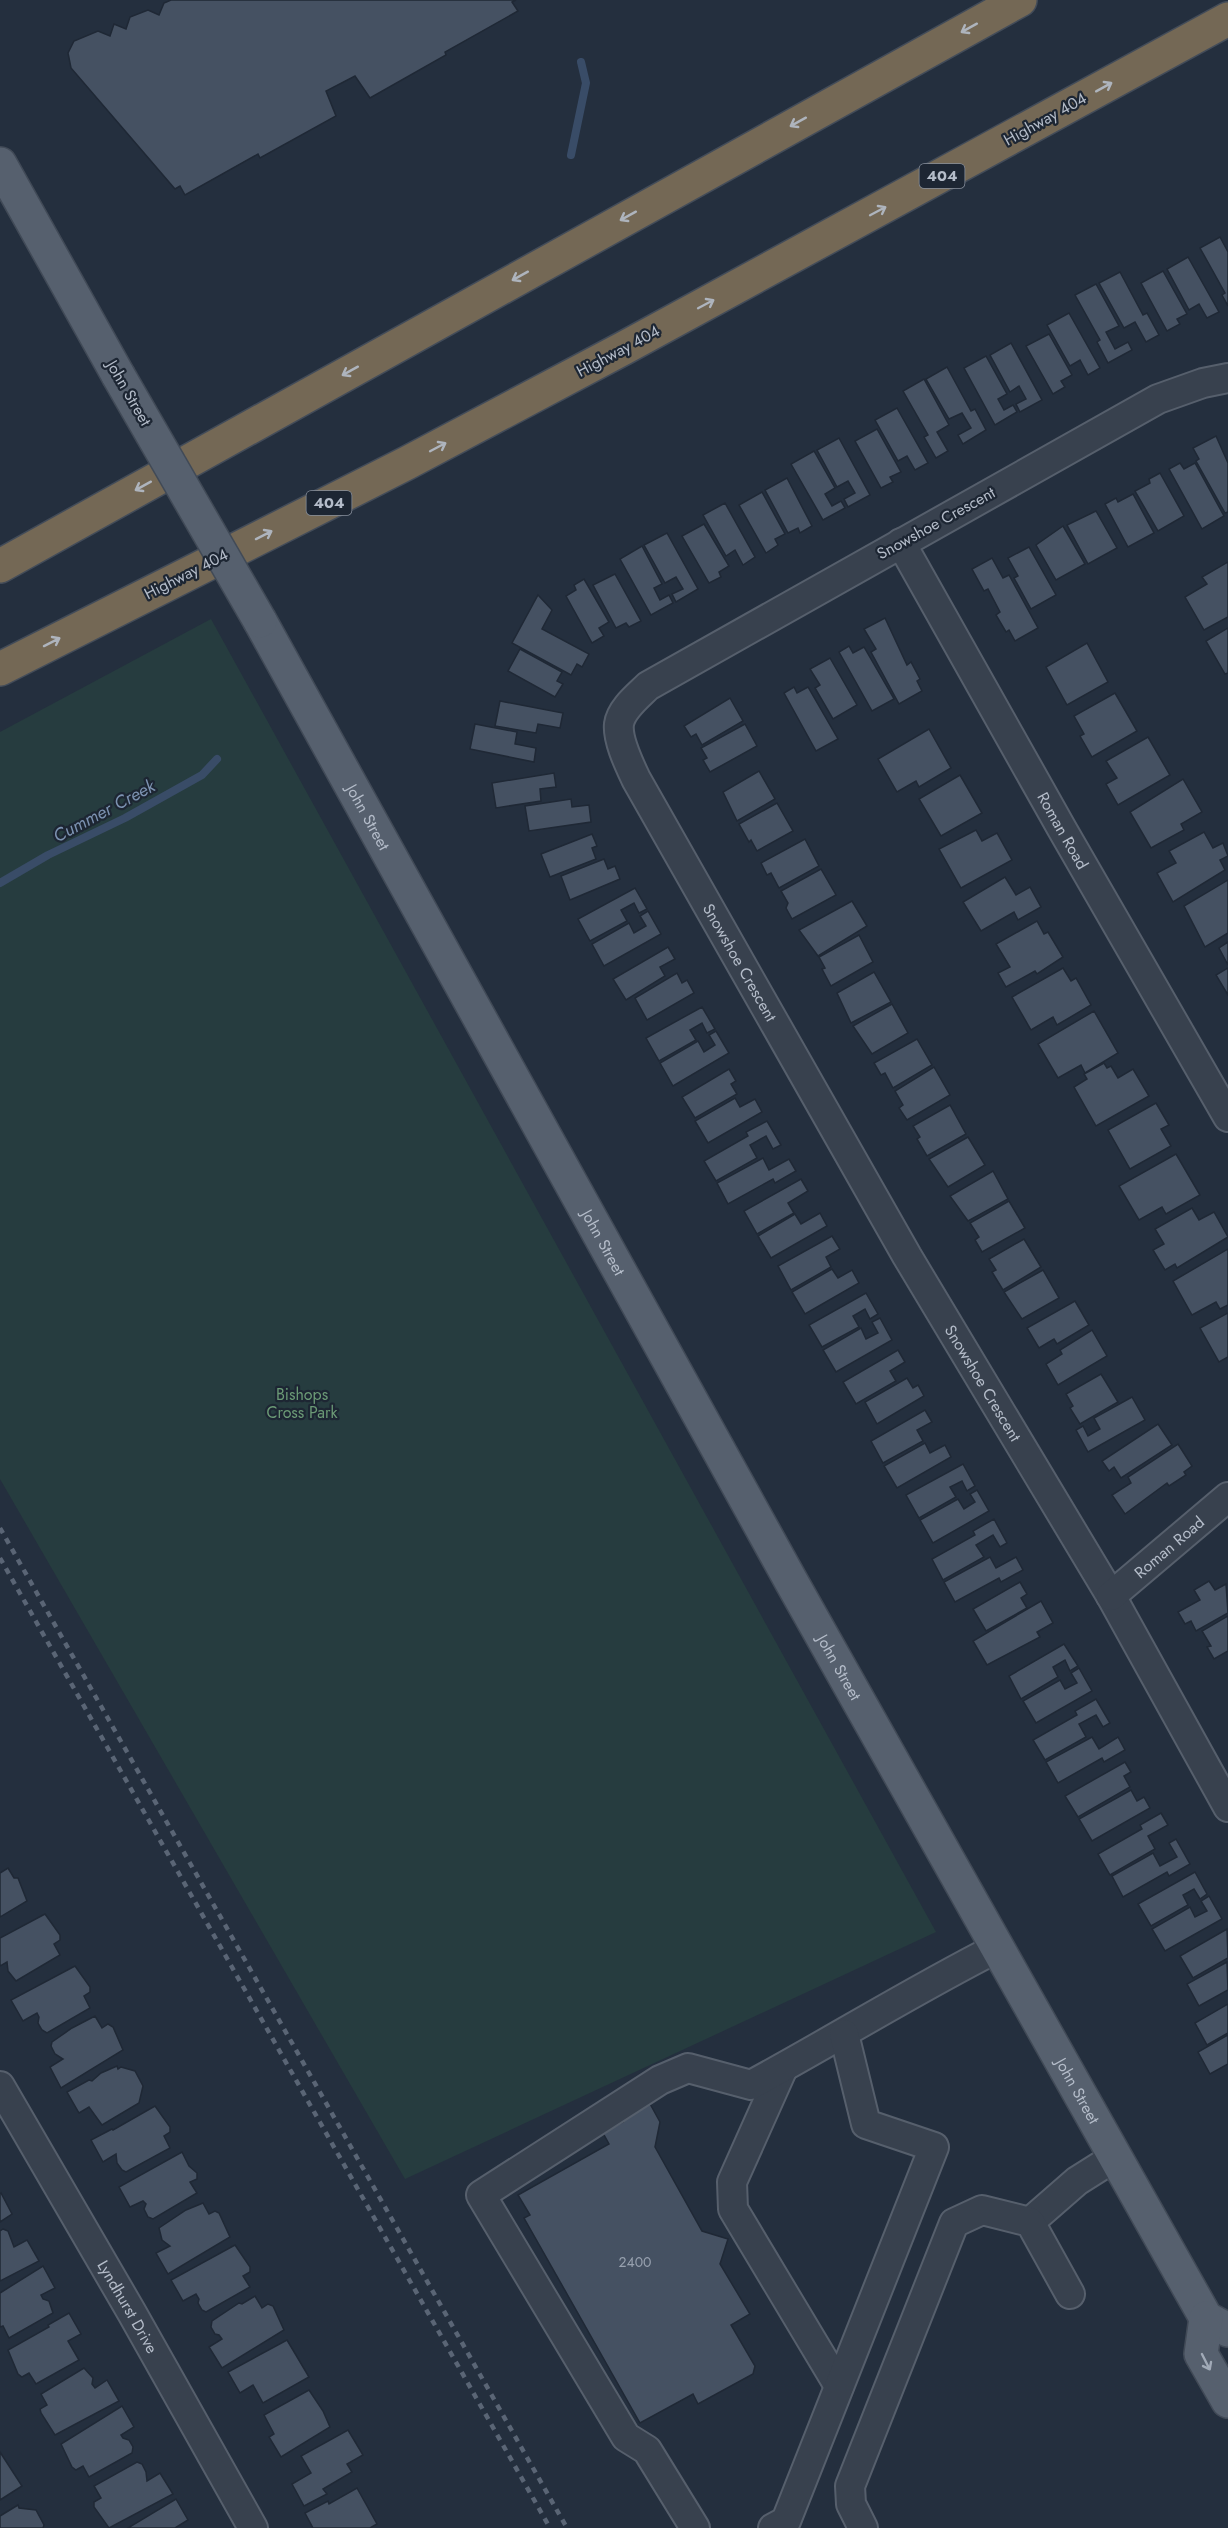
<svg xmlns="http://www.w3.org/2000/svg" width="1228" height="2528" font-family="Jost,sans-serif">
<style>
.green{fill:#263c3f}
.lines{fill:none;stroke-linecap:round;stroke-linejoin:round}
.stream{stroke:#394c67;stroke-width:8}
.building{fill:#455162;stroke:#1f2835;stroke-width:1.5}
.minor-casing{stroke:#565f6c;stroke-width:32}
.major-casing{stroke:#414a57;stroke-width:36}
.highway-casing{stroke:#434c59;stroke-width:36}
.minor{stroke:#38414e;stroke-width:28}
.major{stroke:#56606e;stroke-width:33}
.highway{stroke:#746855;stroke-width:33}
.rail{stroke:#5a6575;stroke-width:4.5;stroke-dasharray:6 6;stroke-linecap:butt}
.major-bridge-casing{stroke:#414a57;stroke-width:36;stroke-linecap:butt}
.major-bridge{stroke:#56606e;stroke-width:33}
.oneway{stroke:#aeb4bd}
.oneway2{stroke:#a1aab7}
.labels{text-anchor:middle;dominant-baseline:central;stroke-width:4.5;stroke-linejoin:round;paint-order:stroke}
.number-label{font-size:14px;fill:#98a1af}
.shield{fill:#1d2633;stroke:#878f9c;stroke-width:1.5}
.shield-label{font-size:15px;font-weight:bold;fill:#b4bcc9}
.street-label{font-size:16px;fill:#b4bcc9;stroke:#1d2633}
.park-label{font-size:16px;fill:#6b9a76;stroke:#1d2633}
.water-label{font-size:18px;font-style:italic;fill:#7c92b1;stroke:#1d2633}
</style>
<rect width="100%" height="100%" fill="#242f3e"/>
<polygon class="green" points="211,619 936,1932 405,2179 0,1479 0,732"/>
<g class="lines">
<g class="stream">
<polyline points="571,155 586,83 581,62"/>
<polyline points="0,883 48,855 125,818 202,775 217,759"/>
</g>
</g>
<g class="building">
<polygon points="171,0 516,0 512,2 518,11 445,52 446,55 370,98 355,76 326,91 336,116 260,158 258,154 185,195 180,186 175,189 71,68 68,53 74,41 98,31 110,36 114,24 126,29 130,17 148,10 159,15 164,3"/>
<polygon points="1220,237 1228,252 1228,306 1222,295 1225,293 1200,248"/>
<polygon points="1188,257 1219,312 1207,318 1199,304 1189,310 1167,269"/>
<polygon points="1163,271 1187,314 1177,319 1180,324 1167,331 1141,283"/>
<polygon points="1120,272 1143,315 1147,313 1159,335 1146,342 1135,322 1124,328 1099,283"/>
<polygon points="1096,284 1119,326 1106,332 1115,349 1128,342 1132,350 1108,363 1097,342 1100,340 1075,295"/>
<polygon points="1069,313 1100,368 1088,375 1080,360 1070,366 1047,325"/>
<polygon points="1049,334 1072,375 1061,381 1065,387 1053,394 1026,346"/>
<polygon points="1011,343 1042,400 1020,412 1016,404 1026,399 1019,386 1010,392 990,355"/>
<polygon points="986,356 1007,394 998,399 1004,410 1013,405 1017,412 995,425 964,368"/>
<polygon points="947,367 971,411 975,409 986,430 963,444 958,435 971,428 962,413 949,419 926,379"/>
<polygon points="924,379 949,425 937,432 948,451 936,458 924,437 928,435 903,391"/>
<polygon points="897,408 928,463 915,470 907,456 898,461 875,420"/>
<polygon points="877,429 901,472 890,477 893,482 881,488 855,441"/>
<polygon points="1216,436 1228,463 1228,512 1225,513 1196,461 1199,459 1193,448"/>
<polygon points="839,438 870,495 848,507 844,499 855,493 848,481 837,487 817,450"/>
<polygon points="814,451 835,488 825,494 832,506 841,501 845,508 823,520 791,464"/>
<polygon points="1180,463 1184,469 1195,463 1224,516 1202,529 1169,469"/>
<polygon points="1160,473 1184,516 1158,531 1135,491 1150,483 1149,479"/>
<polygon points="787,478 812,526 800,533 798,528 788,533 765,490"/>
<polygon points="762,492 785,534 775,539 778,545 766,553 739,505"/>
<polygon points="1133,494 1154,533 1128,547 1105,504 1116,498 1118,502"/>
<polygon points="725,503 755,557 743,565 735,550 726,556 703,515"/>
<polygon points="1096,511 1117,548 1088,564 1067,525"/>
<polygon points="704,524 729,566 719,572 721,577 709,583 682,536"/>
<polygon points="1063,526 1085,564 1056,580 1036,545"/>
<polygon points="667,533 698,589 676,602 672,594 683,589 676,577 665,583 644,545"/>
<polygon points="642,546 662,584 654,588 660,600 669,595 673,603 651,615 620,559"/>
<polygon points="1029,547 1056,595 1031,609 1014,578 1018,576 1008,558"/>
<polygon points="992,558 1003,578 1009,575 1038,628 1015,641 1009,630 1006,632 996,615 1000,612 988,589 984,591 972,569"/>
<polygon points="1228,562 1228,617 1204,630 1185,597 1207,584 1202,577"/>
<polygon points="615,574 641,621 629,627 626,623 616,628 593,585"/>
<polygon points="584,579 609,622 599,628 604,636 592,643 566,596 576,590 574,585"/>
<polygon points="538,595 552,610 542,629 589,654 582,667 577,664 571,675 512,643"/>
<polygon points="885,618 907,665 911,662 920,679 917,681 922,691 899,704 871,652 876,649 864,629"/>
<polygon points="1228,628 1228,673 1225,674 1206,641"/>
<polygon points="1087,643 1108,682 1067,705 1046,667"/>
<polygon points="849,646 853,653 864,647 894,699 872,711 839,652"/>
<polygon points="520,649 562,672 557,681 563,684 555,697 508,671"/>
<polygon points="830,658 857,705 833,719 815,688 820,685 810,669"/>
<polygon points="794,687 797,693 808,687 838,739 816,751 784,693"/>
<polygon points="1115,693 1137,731 1092,757 1080,736 1084,734 1074,716"/>
<polygon points="730,698 743,721 702,745 696,734 691,737 684,726"/>
<polygon points="500,701 563,713 560,728 538,724 536,733 495,726"/>
<polygon points="475,724 517,732 515,744 536,748 534,762 470,749"/>
<polygon points="745,724 757,746 710,772 703,760 707,758 701,748"/>
<polygon points="929,729 951,768 919,787 916,781 897,792 878,759"/>
<polygon points="1148,737 1170,775 1118,805 1106,784 1117,778 1106,761"/>
<polygon points="759,771 775,799 737,821 723,792"/>
<polygon points="554,773 556,787 540,789 541,801 496,808 492,783"/>
<polygon points="960,775 982,813 941,836 919,799"/>
<polygon points="1183,779 1202,812 1181,824 1184,830 1151,848 1130,812"/>
<polygon points="571,799 572,807 589,805 591,822 529,831 525,806"/>
<polygon points="777,803 793,831 757,851 751,840 749,842 739,824"/>
<polygon points="976,830 982,841 997,833 1012,860 961,888 939,849"/>
<polygon points="1204,832 1213,848 1223,843 1228,856 1220,860 1225,870 1173,902 1157,873 1176,863 1169,851"/>
<polygon points="592,834 597,846 592,848 596,859 550,877 541,854"/>
<polygon points="805,839 819,866 779,888 771,873 767,875 761,863"/>
<polygon points="604,859 608,869 615,866 620,879 570,900 561,876"/>
<polygon points="821,869 836,895 792,919 786,908 788,903 781,891"/>
<polygon points="1005,877 1016,895 1030,887 1041,907 1018,920 1014,912 981,931 963,902"/>
<polygon points="1228,880 1228,933 1205,947 1184,906"/>
<polygon points="635,888 647,909 639,913 634,903 621,910 627,921 590,941 578,919"/>
<polygon points="852,901 867,926 818,956 799,930"/>
<polygon points="648,911 661,934 604,966 592,944 629,923 634,933 646,926 640,916"/>
<polygon points="1037,921 1044,934 1048,932 1063,957 1037,974 1035,971 1006,987 998,973 1010,967 996,944"/>
<polygon points="859,935 873,962 831,986 822,969 825,968 819,957"/>
<polygon points="1228,942 1228,965 1219,948"/>
<polygon points="668,947 675,959 660,967 665,976 626,1000 613,979"/>
<polygon points="1063,968 1071,981 1076,978 1091,1005 1057,1025 1053,1017 1031,1030 1012,997"/>
<polygon points="1228,968 1228,995 1216,975"/>
<polygon points="874,972 891,1002 851,1023 837,993"/>
<polygon points="677,973 682,983 687,980 694,993 647,1020 635,998"/>
<polygon points="892,1004 908,1033 872,1054 853,1026"/>
<polygon points="702,1007 715,1029 707,1033 702,1023 690,1030 696,1040 659,1061 646,1038"/>
<polygon points="1094,1011 1118,1053 1085,1073 1081,1065 1058,1078 1038,1044"/>
<polygon points="716,1031 729,1053 673,1086 660,1063 698,1041 704,1052 715,1045 709,1035"/>
<polygon points="917,1039 932,1065 893,1088 885,1073 881,1075 874,1063"/>
<polygon points="1104,1063 1107,1068 1111,1066 1118,1078 1133,1069 1149,1096 1096,1126 1074,1087 1087,1079 1084,1074"/>
<polygon points="934,1067 950,1095 907,1120 899,1108 903,1105 895,1091"/>
<polygon points="729,1069 736,1081 731,1084 737,1094 695,1118 682,1097"/>
<polygon points="735,1098 740,1107 755,1099 762,1112 708,1143 695,1121"/>
<polygon points="1156,1103 1169,1125 1161,1129 1171,1146 1130,1169 1108,1130"/>
<polygon points="950,1105 966,1134 927,1156 917,1139 920,1137 913,1126"/>
<polygon points="767,1121 781,1145 773,1149 766,1136 750,1145 757,1158 716,1181 704,1161 748,1136 746,1132"/>
<polygon points="968,1137 985,1165 948,1187 929,1159"/>
<polygon points="1176,1154 1200,1195 1166,1214 1162,1207 1139,1220 1119,1186"/>
<polygon points="763,1158 769,1170 789,1159 796,1171 775,1183 773,1179 728,1204 717,1183"/>
<polygon points="993,1171 1008,1199 968,1221 950,1196"/>
<polygon points="801,1179 808,1191 788,1203 794,1213 757,1234 744,1211"/>
<polygon points="1009,1201 1025,1228 982,1252 975,1240 979,1237 970,1223"/>
<polygon points="1192,1208 1199,1220 1214,1212 1228,1237 1177,1268 1175,1264 1165,1270 1153,1250 1164,1244 1155,1229"/>
<polygon points="820,1213 827,1226 771,1258 758,1236 795,1214 801,1224"/>
<polygon points="832,1236 840,1249 826,1257 831,1267 791,1290 778,1266"/>
<polygon points="1024,1239 1041,1267 1003,1290 992,1272 996,1270 989,1259"/>
<polygon points="1228,1249 1228,1305 1220,1309 1216,1302 1192,1315 1173,1281"/>
<polygon points="832,1269 838,1278 852,1270 859,1283 805,1314 792,1292"/>
<polygon points="1043,1270 1059,1298 1022,1319 1004,1292"/>
<polygon points="866,1293 878,1314 870,1319 865,1309 853,1316 859,1327 822,1347 809,1325"/>
<polygon points="1075,1301 1089,1325 1057,1344 1054,1339 1039,1348 1027,1328"/>
<polygon points="1228,1313 1228,1357 1219,1362 1200,1328"/>
<polygon points="880,1318 892,1340 836,1372 823,1350 861,1328 866,1339 878,1333 872,1322"/>
<polygon points="1092,1330 1107,1356 1058,1385 1046,1364 1062,1354 1060,1350"/>
<polygon points="898,1350 905,1362 890,1371 896,1381 856,1404 843,1382"/>
<polygon points="1101,1374 1118,1402 1080,1424 1070,1408 1073,1406 1066,1394"/>
<polygon points="907,1378 913,1388 918,1385 924,1396 877,1424 865,1402"/>
<polygon points="1132,1397 1145,1420 1088,1452 1076,1430 1083,1426 1088,1436 1100,1429 1094,1418"/>
<polygon points="925,1410 932,1422 917,1430 923,1441 883,1463 871,1441"/>
<polygon points="1158,1424 1172,1445 1121,1478 1114,1467 1109,1471 1102,1461"/>
<polygon points="925,1443 930,1453 945,1445 951,1457 897,1488 884,1466"/>
<polygon points="1178,1444 1192,1466 1184,1472 1186,1475 1169,1486 1167,1483 1125,1514 1112,1495 1131,1483 1128,1477"/>
<polygon points="963,1464 975,1486 967,1491 962,1481 950,1487 956,1497 919,1518 906,1495"/>
<polygon points="977,1490 989,1511 933,1543 920,1520 958,1499 964,1509 975,1502 970,1494"/>
<polygon points="994,1519 1007,1543 1000,1547 993,1535 976,1545 984,1557 943,1580 932,1559 975,1535 973,1531"/>
<polygon points="990,1557 996,1568 1016,1557 1023,1570 1001,1582 999,1578 955,1602 944,1582"/>
<polygon points="1209,1581 1215,1590 1226,1584 1228,1613 1196,1631 1191,1621 1185,1624 1178,1612 1200,1600 1194,1590"/>
<polygon points="1020,1582 1027,1594 1021,1598 1027,1608 986,1631 973,1609"/>
<polygon points="1041,1601 1053,1623 1037,1632 1040,1637 987,1665 973,1641"/>
<polygon points="1228,1616 1228,1651 1214,1659 1207,1647 1211,1646 1202,1631"/>
<polygon points="1064,1644 1078,1666 1070,1671 1065,1660 1053,1667 1058,1677 1021,1699 1009,1676"/>
<polygon points="1079,1668 1092,1691 1036,1723 1023,1701 1060,1680 1065,1689 1077,1683 1071,1673"/>
<polygon points="1096,1699 1110,1723 1103,1727 1096,1715 1079,1724 1086,1737 1045,1760 1033,1740 1077,1715 1075,1711"/>
<polygon points="1092,1737 1099,1749 1118,1737 1125,1750 1104,1762 1102,1758 1058,1783 1046,1762"/>
<polygon points="1125,1762 1131,1772 1124,1776 1130,1787 1078,1817 1065,1796"/>
<polygon points="1131,1790 1137,1801 1144,1797 1150,1808 1092,1841 1079,1819"/>
<polygon points="1161,1813 1168,1825 1148,1836 1155,1849 1110,1875 1098,1854 1142,1829 1140,1825"/>
<polygon points="1176,1839 1190,1864 1169,1876 1167,1872 1123,1897 1112,1876 1153,1853 1160,1866 1177,1857 1169,1843"/>
<polygon points="8,1868 14,1878 18,1878 27,1901 0,1917 0,1873"/>
<polygon points="1195,1872 1207,1894 1200,1899 1194,1889 1183,1895 1188,1905 1151,1926 1138,1904"/>
<polygon points="1209,1896 1222,1919 1165,1951 1152,1929 1190,1907 1195,1917 1207,1911 1201,1901"/>
<polygon points="45,1914 60,1935 60,1940 54,1944 60,1955 16,1981 8,1971 7,1962 0,1966 0,1938"/>
<polygon points="1227,1929 1228,1958 1193,1978 1180,1956"/>
<polygon points="1227,1962 1228,1990 1199,2006 1187,1984"/>
<polygon points="75,1966 90,1987 90,1992 84,1996 90,2008 47,2033 42,2030 38,2023 39,2017 37,2013 23,2021 11,2000"/>
<polygon points="1228,2004 1228,2033 1207,2045 1195,2023"/>
<polygon points="95,2016 102,2028 108,2024 113,2027 123,2050 61,2088 50,2067 63,2059 55,2054 51,2046 52,2042 72,2028"/>
<polygon points="1228,2035 1228,2064 1210,2074 1198,2052"/>
<polygon points="117,2066 118,2069 121,2067 135,2071 143,2086 139,2103 102,2125 89,2107 79,2113 67,2092 89,2080 92,2081 101,2073"/>
<polygon points="649,2102 660,2122 655,2147 702,2231 728,2239 720,2264 750,2314 731,2325 755,2366 753,2374 698,2404 693,2394 640,2423 524,2218 530,2215 518,2195 609,2144 603,2133 623,2122 621,2118"/>
<polygon points="155,2106 170,2127 170,2132 164,2136 170,2148 126,2172 122,2170 117,2163 116,2154 103,2162 91,2140 112,2129 113,2130"/>
<polygon points="182,2152 189,2166 197,2173 197,2179 190,2182 197,2193 153,2219 148,2217 144,2209 146,2204 143,2201 130,2207 119,2187"/>
<polygon points="1,2193 12,2214 0,2222 0,2194"/>
<polygon points="203,2203 209,2214 215,2211 219,2213 230,2237 168,2274 156,2253 170,2246 162,2240 159,2228 186,2210"/>
<polygon points="3,2229 8,2231 14,2247 27,2240 39,2261 0,2281 0,2231"/>
<polygon points="235,2245 250,2267 250,2272 243,2276 250,2287 206,2312 202,2310 198,2303 199,2299 196,2294 183,2301 171,2280"/>
<polygon points="43,2266 55,2288 41,2295 43,2299 49,2301 53,2313 9,2338 3,2326 0,2327 0,2293"/>
<polygon points="255,2296 262,2308 268,2304 273,2306 284,2330 222,2368 209,2347 222,2339 219,2335 215,2334 211,2327 212,2321 239,2303 242,2304"/>
<polygon points="69,2313 81,2334 68,2341 79,2360 36,2384 29,2373 22,2377 18,2374 8,2350 49,2327 48,2325"/>
<polygon points="287,2340 309,2377 263,2403 253,2385 240,2393 228,2372"/>
<polygon points="84,2368 93,2378 92,2384 95,2388 107,2380 119,2401 55,2435 41,2413 40,2409 47,2405 41,2394"/>
<polygon points="309,2390 323,2411 330,2427 281,2457 269,2437 274,2434 264,2415"/>
<polygon points="122,2406 134,2427 121,2435 123,2438 129,2440 133,2447 132,2453 89,2477 83,2466 76,2470 72,2467 61,2444"/>
<polygon points="348,2430 363,2455 347,2464 352,2472 323,2489 327,2494 304,2506 292,2484 311,2473 301,2456"/>
<polygon points="0,2452 22,2486 0,2500"/>
<polygon points="137,2462 142,2464 146,2472 147,2481 160,2473 173,2494 109,2528 94,2507 94,2502 101,2498 94,2486"/>
<polygon points="357,2488 377,2524 370,2528 313,2528 305,2513 328,2501 329,2504"/>
<polygon points="176,2499 188,2520 175,2528 128,2528"/>
<polygon points="18,2505 19,2508 36,2510 44,2525 43,2528 0,2528 0,2516"/>
</g>
<g class="lines">
<defs>
<g id="minor">
<path id="s1" d="M1228,378L1203,383L1158,399L648,686C638,696 621,709 619,724C617,740 630,766 636,779L907,1256L1111,1596L1228,1807"/>
<path id="s2" d="M901,543L1062,829L1228,1117"/>
<path id="s3" d="M1111,1596L1228,1497"/>
<polyline points="783,2068 732,2182 733,2209 839,2386"/>
<path id="s4" d="M0,2086L132,2313L253,2528"/>
<polyline points="1030,2222 1077,2181 1115,2157"/>
<path d="M695,2528L647,2450L626,2437L481,2195L660,2080L688,2068L751,2085C834,2040 914,1990 997,1948"/>
<polyline points="773,2528 786,2521 934,2147 866,2124 844,2034"/>
<polyline points="863,2528 851,2504 850,2486 954,2223 982,2210 1030,2222 1070,2294"/>
</g>
<g id="major">
<polyline points="0,164 118,375"/>
<path id="s5" d="M260,621L791,1581L1206,2318L1228,2330"/>
<polyline points="1206,2318 1201,2354 1228,2401"/>
</g>
<g id="highway">
<polyline points="0,566 1020,0"/>
<polyline points="0,669 407,463 624,348 1228,19"/>
</g>
</defs>
<use href="#minor" class="minor-casing"/>
<use href="#major" class="major-casing"/>
<use href="#highway" class="highway-casing"/>
<use href="#minor" class="minor"/>
<use href="#major" class="major"/>
<use href="#highway" class="highway"/>
<g class="rail">
<polyline points="0,1528 567,2528"/>
<polyline points="0,1558 550,2528"/>
</g>
<defs>
<polyline id="major-bridge" points="118,375 260,621"/>
</defs>
<use href="#major-bridge" class="major-bridge-casing"/>
<use href="#major-bridge" class="major-bridge"/>
</g>
<defs><path id="oneway-shaft" d="M-6 0H5M1.5-3L5.5 0L1.5 3" fill="none" stroke-width="1.6" stroke-linecap="round" stroke-linejoin="round" transform="scale(1.5)"/></defs>
<g class="oneway">
<use href="#oneway-shaft" transform="translate(969 28) rotate(151)"/>
<use href="#oneway-shaft" transform="translate(1104 87) rotate(-29)"/>
<use href="#oneway-shaft" transform="translate(798 122) rotate(151)"/>
<use href="#oneway-shaft" transform="translate(878 211) rotate(-28)"/>
<use href="#oneway-shaft" transform="translate(628 216) rotate(151)"/>
<use href="#oneway-shaft" transform="translate(520 276) rotate(151)"/>
<use href="#oneway-shaft" transform="translate(706 304) rotate(-28)"/>
<use href="#oneway-shaft" transform="translate(350 371) rotate(151)"/>
<use href="#oneway-shaft" transform="translate(438 447) rotate(-28)"/>
<use href="#oneway-shaft" transform="translate(143 486) rotate(151)"/>
<use href="#oneway-shaft" transform="translate(264 535) rotate(-27)"/>
<use href="#oneway-shaft" transform="translate(52 642) rotate(-27)"/>
</g>
<use class="oneway2" href="#oneway-shaft" transform="translate(1206 2362) rotate(63)"/>
<g class="labels">
<g class="number-label">
<text x="635" y="2262">2400</text>
</g>
<g class="shield">
<rect x="919.5" y="164" width="45" height="24" rx="4.5"/>
<rect x="306.5" y="491" width="45" height="24" rx="4.5"/>
</g>
<g class="shield-label">
<text x="942" y="176">404</text>
<text x="329" y="503">404</text>
</g>
<g class="street-label">
<text transform="translate(1045 119) rotate(-29)">Highway 404</text>
<text transform="translate(618 351) rotate(-28)">Highway 404</text>
<text transform="translate(129 393) rotate(60)">John Street</text>
<text transform="translate(936 523) rotate(-29)">Snowshoe Crescent</text>
<text transform="translate(186 574) rotate(-27)">Highway 404</text>
<text stroke="none"><textPath href="#s5" startOffset="224">John Street</textPath></text>
<text stroke="none"><textPath href="#s2" startOffset="330">Roman Road</textPath></text>
<text stroke="none"><textPath href="#s1" startOffset="976">Snowshoe Crescent</textPath></text>
<text stroke="none"><textPath href="#s5" startOffset="710">John Street</textPath></text>
<text stroke="none"><textPath href="#s1" startOffset="1462">Snowshoe Crescent</textPath></text>
<text stroke="none"><textPath href="#s3" startOffset="76">Roman Road</textPath></text>
<text stroke="none"><textPath href="#s5" startOffset="1196">John Street</textPath></text>
<text stroke="none"><textPath href="#s5" startOffset="1682">John Street</textPath></text>
<text stroke="none"><textPath href="#s4" startOffset="255">Lyndhurst Drive</textPath></text>
</g>
<g class="park-label">
<text x="302" y="1394">Bishops<tspan x="302" dy="18">Cross Park</tspan></text>
</g>
<g class="water-label">
<text transform="translate(104 811) rotate(-28)">Cummer Creek</text>
</g>
</g>
</svg>
